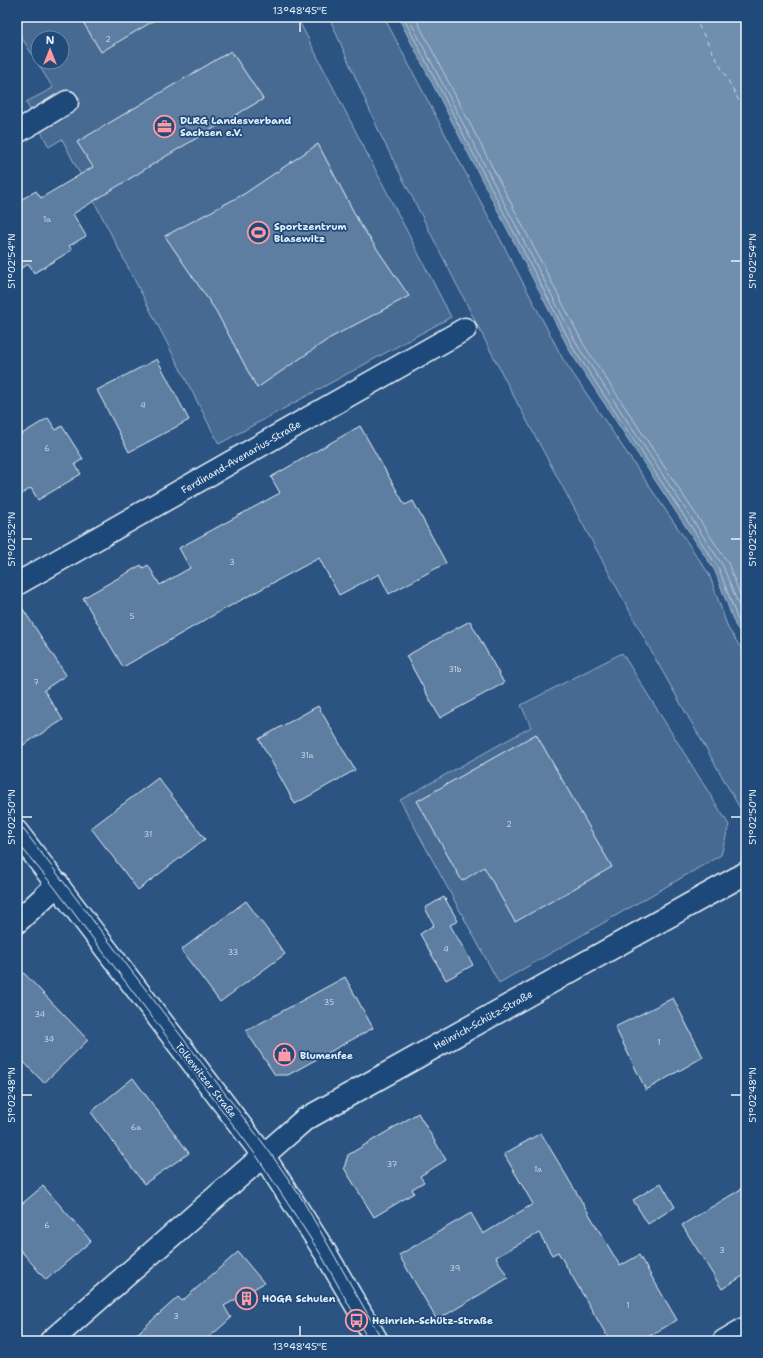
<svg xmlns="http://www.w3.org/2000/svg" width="763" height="1358" font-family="'Shantell Sans',sans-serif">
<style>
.green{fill:#476b93;stroke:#98aec6;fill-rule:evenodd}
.water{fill:#708ead;stroke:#a0b6cb}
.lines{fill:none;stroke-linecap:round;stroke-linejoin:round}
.shore{stroke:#b8c9da;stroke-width:1}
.ferry{stroke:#d0dde9;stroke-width:1;stroke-dasharray:5 4;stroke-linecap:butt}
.building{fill:#5d7da1;stroke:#e8f1f8}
.minor-casing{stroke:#e8f1f8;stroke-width:25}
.major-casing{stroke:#e8f1f8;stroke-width:25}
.minor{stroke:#1f4a7a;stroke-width:22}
.major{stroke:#1f4a7a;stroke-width:22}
.tram{stroke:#e8f1f8;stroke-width:1}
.ticks{fill:none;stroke:#e8f1f8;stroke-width:1.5}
.labels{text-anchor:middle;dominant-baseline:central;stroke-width:3.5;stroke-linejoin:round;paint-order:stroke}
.number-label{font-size:8px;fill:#c5d4e2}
.poi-label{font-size:10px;font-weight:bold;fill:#e8f1f8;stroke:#1f4a7a;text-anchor:start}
.street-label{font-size:10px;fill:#e8f1f8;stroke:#1f4a7a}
.neatline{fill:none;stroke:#e8f1f8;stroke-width:1.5}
.ticks-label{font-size:10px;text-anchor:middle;fill:#e8f1f8}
</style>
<rect width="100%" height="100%" fill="#2b5482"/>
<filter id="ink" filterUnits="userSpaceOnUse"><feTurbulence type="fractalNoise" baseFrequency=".025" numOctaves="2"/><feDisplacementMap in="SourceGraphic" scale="8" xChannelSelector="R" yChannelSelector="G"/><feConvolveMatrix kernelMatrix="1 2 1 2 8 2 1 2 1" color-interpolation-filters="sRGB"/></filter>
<g filter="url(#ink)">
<g class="green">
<path d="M17,17H297L451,317L219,444L62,139L49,147L26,102L53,88L17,30ZM38,38H62V62H38Z"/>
<polygon points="329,17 384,17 563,359 709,574 728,628 746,656 746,819 656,660 513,395 381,136"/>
<polygon points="622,653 729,825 721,855 499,983 400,800 531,727 521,705"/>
</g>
<polygon class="water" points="398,17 746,17 746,641 735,625 715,571 571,353"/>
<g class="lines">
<g class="shore">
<polyline points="403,17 575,351 719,569 739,623 746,634"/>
<polyline points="408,17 579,348 723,566 746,624"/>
<polyline points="415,17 584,345 728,563 746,610"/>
</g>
<polyline class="ferry" points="694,17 746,114"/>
</g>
<g class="building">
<polygon points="80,17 160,17 101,52"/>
<polygon points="231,51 263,99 163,158 73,214 86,236 69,246 72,250 34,273 29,264 17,270 17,202 36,191 41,198 93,167 77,142"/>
<polygon points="318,144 360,224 409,296 330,338 257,388 216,311 165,236 244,194"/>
<polygon points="157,359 189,420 129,452 97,390"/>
<polygon points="48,418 56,430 62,426 83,459 75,464 81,474 38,500 31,488 17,497 17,437"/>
<polygon points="360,426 405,505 413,501 446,563 389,594 379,574 339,595 319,558 219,612 123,667 83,598 141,565 143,568 148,565 160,585 190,568 179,548 280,493 271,477"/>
<polygon points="17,600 66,675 44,690 63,720 17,749"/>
<polygon points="470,621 504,683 440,718 406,656"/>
<polygon points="318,706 355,770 295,804 259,739"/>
<polygon points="536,734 612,867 515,922 484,867 462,881 417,801"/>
<polygon points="158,778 205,839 138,890 91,828"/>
<polygon points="444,897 458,921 450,925 473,965 446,980 420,934 434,925 425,908"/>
<polygon points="246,901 285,954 220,1002 181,950"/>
<polygon points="17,966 88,1040 44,1083 17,1055"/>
<polygon points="345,977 373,1028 288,1075 275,1075 246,1031"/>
<polygon points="673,998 703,1057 646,1090 615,1027"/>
<polygon points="133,1078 189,1153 144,1184 91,1112"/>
<polygon points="418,1113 446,1160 420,1176 424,1182 412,1189 414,1193 374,1217 344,1168 348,1155"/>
<polygon points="541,1133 620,1266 639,1255 677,1320 641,1341 610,1341 558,1252 552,1255 539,1233 496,1257 508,1278 437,1320 399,1255 471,1213 483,1234 533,1204 504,1154"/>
<polygon points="661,1183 675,1207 648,1224 633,1200"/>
<polygon points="43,1186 91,1241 46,1280 17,1246 17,1208"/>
<polygon points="746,1186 746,1274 722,1289 682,1225"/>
<polygon points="238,1252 264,1283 224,1306 231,1318 205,1341 129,1341 178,1297 182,1301"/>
</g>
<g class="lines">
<defs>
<g id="minor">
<polyline points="17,132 67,102"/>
<polyline points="17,584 465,329"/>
<polyline points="17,922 58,884"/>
<polyline points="51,1341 304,1120 746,873"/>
<polyline points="724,1341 746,1328"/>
</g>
<polyline id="major" points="17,832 263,1155 325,1252 377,1341"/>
</defs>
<use href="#minor" class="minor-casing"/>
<use href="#major" class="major-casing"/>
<use href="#minor" class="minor"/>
<use href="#major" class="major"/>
<g class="tram">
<polyline points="17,821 269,1151 302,1199 383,1341"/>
<polyline points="17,842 55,888 258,1158 320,1253 369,1341"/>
</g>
</g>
</g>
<path class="ticks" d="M300,22V32M22,261H32M731,261H741M22,539H32M731,539H741M22,817H32M731,817H741M22,1095H32M731,1095H741M300,1326V1336"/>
<defs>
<symbol id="office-ring" viewBox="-11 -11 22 22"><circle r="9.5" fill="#1f4a7a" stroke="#ff9aa2" stroke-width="1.5"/><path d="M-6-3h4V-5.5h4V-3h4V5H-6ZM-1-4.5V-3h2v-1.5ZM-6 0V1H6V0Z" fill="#ff9aa2"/></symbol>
<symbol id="stadium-ring" viewBox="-11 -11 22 22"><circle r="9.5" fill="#1f4a7a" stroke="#ff9aa2" stroke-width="1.5"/><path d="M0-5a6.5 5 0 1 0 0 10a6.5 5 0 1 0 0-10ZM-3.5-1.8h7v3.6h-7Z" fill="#ff9aa2"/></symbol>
<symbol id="shop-ring" viewBox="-11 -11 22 22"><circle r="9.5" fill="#1f4a7a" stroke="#ff9aa2" stroke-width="1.5"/><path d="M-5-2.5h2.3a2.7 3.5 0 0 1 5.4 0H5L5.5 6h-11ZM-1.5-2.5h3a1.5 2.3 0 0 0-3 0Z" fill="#ff9aa2"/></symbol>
<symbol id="building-ring" viewBox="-11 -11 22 22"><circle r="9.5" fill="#1f4a7a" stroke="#ff9aa2" stroke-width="1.5"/><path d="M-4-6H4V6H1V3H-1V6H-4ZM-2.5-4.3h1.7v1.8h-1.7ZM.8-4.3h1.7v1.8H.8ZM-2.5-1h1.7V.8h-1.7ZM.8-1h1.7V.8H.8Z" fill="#ff9aa2"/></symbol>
<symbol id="bus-ring" viewBox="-11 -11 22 22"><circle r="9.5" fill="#1f4a7a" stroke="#ff9aa2" stroke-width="1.5"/><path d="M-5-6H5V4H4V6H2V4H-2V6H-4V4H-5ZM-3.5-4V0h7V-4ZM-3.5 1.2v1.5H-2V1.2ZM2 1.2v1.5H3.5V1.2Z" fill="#ff9aa2"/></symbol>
</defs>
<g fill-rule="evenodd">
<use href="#office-ring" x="152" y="114" width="25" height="25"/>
<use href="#stadium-ring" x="246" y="220" width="25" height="25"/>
<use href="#shop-ring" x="272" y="1042" width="25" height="25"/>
<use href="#building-ring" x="234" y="1286" width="25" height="25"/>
<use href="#bus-ring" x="344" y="1308" width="25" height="25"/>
</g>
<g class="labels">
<g class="number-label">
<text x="108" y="39">2</text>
<text x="47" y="219">1a</text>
<text x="143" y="405">4</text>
<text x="47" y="448">6</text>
<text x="232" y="562">3</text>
<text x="132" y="616">5</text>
<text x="455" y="669">31b</text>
<text x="36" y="682">7</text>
<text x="307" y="755">31a</text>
<text x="509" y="824">2</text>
<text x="148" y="834">31</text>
<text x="446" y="949">4</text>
<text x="233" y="952">33</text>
<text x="329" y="1002">35</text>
<text x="40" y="1014">34</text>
<text x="49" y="1039">34</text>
<text x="659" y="1042">1</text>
<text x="136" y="1127">6a</text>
<text x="392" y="1164">37</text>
<text x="538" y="1169">1a</text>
<text x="47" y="1225">6</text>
<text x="722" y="1250">3</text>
<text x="455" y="1268">39</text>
<text x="628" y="1305">1</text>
<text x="176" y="1316">3</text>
</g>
<g class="poi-label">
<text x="180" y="120">DLRG Landesverband<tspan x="180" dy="12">Sachsen e.V.</tspan></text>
<text x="274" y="226">Sportzentrum<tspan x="274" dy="12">Blasewitz</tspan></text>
<text x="300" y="1055">Blumenfee</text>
<text x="262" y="1298">HOGA Schulen</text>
<text x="372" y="1320">Heinrich-Schütz-Straße</text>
</g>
<g class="street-label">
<text transform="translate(241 457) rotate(-30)">Ferdinand-Avenarius-Straße</text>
<text transform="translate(483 1020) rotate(-29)">Heinrich-Schütz-Straße</text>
<text transform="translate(206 1080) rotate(52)">Tolkewitzer Straße</text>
</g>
</g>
<rect width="763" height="1358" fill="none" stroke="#1f4a7a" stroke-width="44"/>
<g transform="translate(50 50)"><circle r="19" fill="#1f4a7a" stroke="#6f8dac"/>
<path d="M0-3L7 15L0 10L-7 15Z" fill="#ff9aa2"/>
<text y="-6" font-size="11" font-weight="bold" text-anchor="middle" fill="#e8f1f8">N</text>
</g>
<rect x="22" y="22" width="719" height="1314" class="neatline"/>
<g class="ticks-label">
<text x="300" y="14">13°48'45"E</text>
<text transform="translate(11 261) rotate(-90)" y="4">51°02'54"N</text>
<text transform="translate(752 261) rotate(-90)" y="4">51°02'54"N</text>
<text transform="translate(11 539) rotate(-90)" y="4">51°02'52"N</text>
<text transform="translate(752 539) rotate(-90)" y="4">51°02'52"N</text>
<text transform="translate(11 817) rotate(-90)" y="4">51°02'50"N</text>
<text transform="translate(752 817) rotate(-90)" y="4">51°02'50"N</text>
<text transform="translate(11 1095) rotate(-90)" y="4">51°02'48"N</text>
<text transform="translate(752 1095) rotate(-90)" y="4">51°02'48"N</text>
<text x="300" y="1350">13°48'45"E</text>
</g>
</svg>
